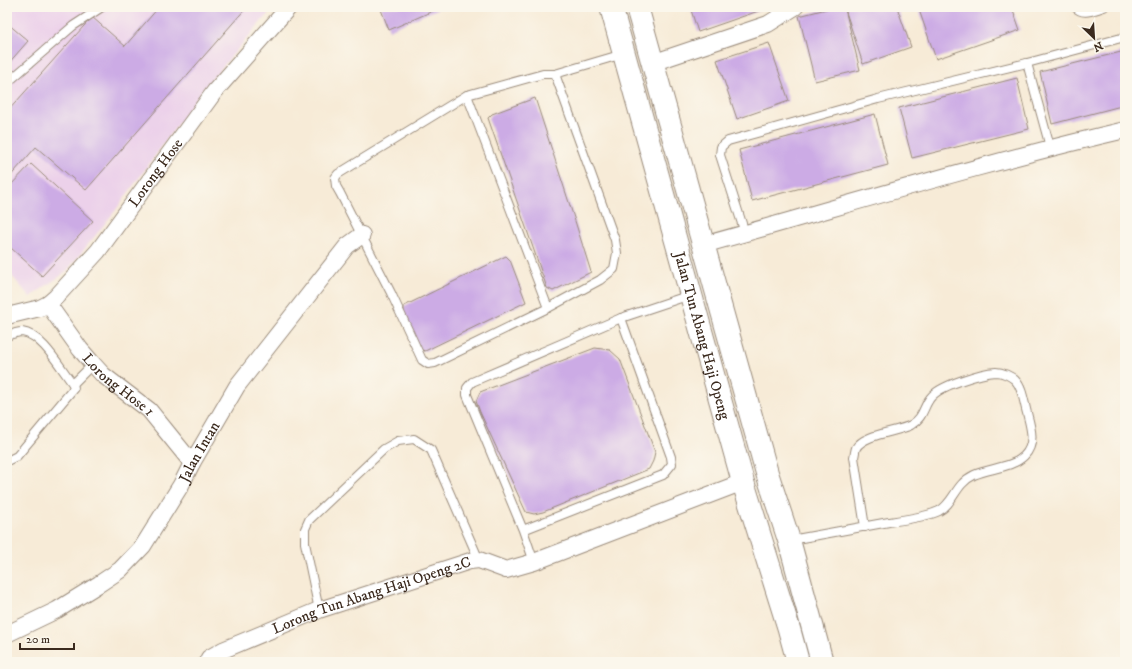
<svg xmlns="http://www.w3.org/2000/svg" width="1132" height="669" font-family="'IM FELL DW Pica',serif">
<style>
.built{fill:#ecd1ea}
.building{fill:#ccabe5}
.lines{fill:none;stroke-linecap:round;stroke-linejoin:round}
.service-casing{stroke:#998a7a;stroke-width:10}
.minor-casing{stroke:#998a7a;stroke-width:18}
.secondary-casing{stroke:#998a7a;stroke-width:24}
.service{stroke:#fff;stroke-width:8}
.minor{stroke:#fff;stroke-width:16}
.secondary{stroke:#fff;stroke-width:22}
.labels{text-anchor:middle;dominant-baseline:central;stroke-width:3;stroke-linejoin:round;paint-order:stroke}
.street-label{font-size:15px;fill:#3b2a1e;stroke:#fbf7ec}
</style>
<rect width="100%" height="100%" fill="#fbf7ec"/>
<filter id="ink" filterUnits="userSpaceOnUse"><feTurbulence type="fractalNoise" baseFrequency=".025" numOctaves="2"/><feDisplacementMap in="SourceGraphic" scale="8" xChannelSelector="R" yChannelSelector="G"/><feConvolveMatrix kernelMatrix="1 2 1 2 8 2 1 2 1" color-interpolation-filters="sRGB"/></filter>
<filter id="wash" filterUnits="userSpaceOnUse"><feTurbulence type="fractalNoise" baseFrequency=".012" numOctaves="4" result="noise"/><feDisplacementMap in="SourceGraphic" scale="16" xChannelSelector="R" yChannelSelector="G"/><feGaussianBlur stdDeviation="0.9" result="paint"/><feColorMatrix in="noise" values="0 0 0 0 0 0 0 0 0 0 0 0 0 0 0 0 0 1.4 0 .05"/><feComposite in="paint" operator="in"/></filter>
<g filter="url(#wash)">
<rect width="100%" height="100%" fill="#f7ebd7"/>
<polygon class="built" points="7,7 274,7 204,88 115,211 66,272 30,297 11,275 7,279"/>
<g id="blocks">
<g class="building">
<polygon points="159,7 247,7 86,190 36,147 7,180 7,112 92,17 125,46"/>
<polygon points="380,7 442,7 389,30"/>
<polygon points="690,7 770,7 698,32"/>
<polygon points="834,7 897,7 911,47 863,64 845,9 860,70 815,81 799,16"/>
<polygon points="918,7 1012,7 1020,30 936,59"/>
<polygon points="7,23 28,41 7,65"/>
<polygon points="769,43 789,101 737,119 717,60"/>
<polygon points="1125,51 1125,105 1052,124 1040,72"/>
<polygon points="1017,78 1029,129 912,158 899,108"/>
<polygon points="535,98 575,221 591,272 553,291 547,288 488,118 492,114"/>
<polygon points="875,114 888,165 752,201 739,150"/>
<polygon points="31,164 93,221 42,276 11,248 7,252 7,189"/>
<polygon points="506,256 510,260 526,302 425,351 419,349 404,314 404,306"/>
<polygon points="595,348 610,350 620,359 655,452 653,461 649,469 543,512 534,514 526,512 480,412 476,401 480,392"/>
</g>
</g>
</g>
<g filter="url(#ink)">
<use href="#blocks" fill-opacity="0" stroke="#998a7a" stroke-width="1"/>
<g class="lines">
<defs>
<g id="service">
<path d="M1075,7C1083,16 1093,10 1104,7"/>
<polyline points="1027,63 1050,147"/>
<polyline points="555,74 615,240 617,253 614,269 600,280 548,308 435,363 428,364 422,360 391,293 340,193 336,186 335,178 338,174 467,95 543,74 555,74 623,54"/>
<polyline points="7,83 73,26 102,7"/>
<polyline points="467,95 548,308"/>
<polyline points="745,233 720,155 721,147 728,141 878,99 1027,63 1125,37"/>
<polyline points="621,318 690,295"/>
<path d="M7,336C12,334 17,332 22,332C42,334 61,369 73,384L74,388L17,456L7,461"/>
<polyline points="73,384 93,364"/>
<polyline points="523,530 663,475 672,464 671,457 621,318 472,382 467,388 467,395 523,530 534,562"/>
<path d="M791,540C823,534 856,528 889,522C903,520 926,517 939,511C954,503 955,484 974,475C989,468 1012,468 1024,456C1036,444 1031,428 1027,413C1024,403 1023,388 1015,380C1011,376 1002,372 996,372C981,373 942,385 932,396C923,405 925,417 911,425C898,432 864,434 856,448C855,450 855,454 854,457L865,527"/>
<polyline points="319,610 305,543 305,529 309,520 384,449 398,441 414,439 431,450 479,560"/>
</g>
<g id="minor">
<polyline points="652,63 768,24 795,7"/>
<path d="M703,245C844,206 983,163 1125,130"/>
<path id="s1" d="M48,304L80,349L93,364L103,375L149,410L192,463"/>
<path id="s2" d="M7,316L40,308L48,304L56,297L98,251L215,91L289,7"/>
<path id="s3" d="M7,634L57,610L99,584L120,570L143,546L181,485L192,463L237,386L347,246L362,235"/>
<path id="s4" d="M207,662L209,658L223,650L319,610L470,561L479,560L506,570L534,562L743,482"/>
</g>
<g id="secondary">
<path id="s5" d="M611,7L743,482L789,629L798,662"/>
<polyline points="637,7 767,473 789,540 822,662"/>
</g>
</defs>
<use href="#service" class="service-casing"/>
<use href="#minor" class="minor-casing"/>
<use href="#secondary" class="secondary-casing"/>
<use href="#service" class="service"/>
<use href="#minor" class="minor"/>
<use href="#secondary" class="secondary"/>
</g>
</g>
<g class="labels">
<g class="street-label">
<text stroke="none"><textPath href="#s2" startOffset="213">Lorong Hose</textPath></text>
<text stroke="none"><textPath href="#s5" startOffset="341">Jalan Tun Abang Haji Openg</textPath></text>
<text stroke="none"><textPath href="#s1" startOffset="108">Lorong Hose 1</textPath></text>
<text stroke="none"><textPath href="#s3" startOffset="273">Jalan Intan</textPath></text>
<text stroke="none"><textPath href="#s4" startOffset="179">Lorong Tun Abang Haji Openg 2C</textPath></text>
</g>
</g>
<rect width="1132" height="669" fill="none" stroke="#fbf7ec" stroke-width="24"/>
<g transform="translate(1094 38) rotate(155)" stroke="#fbf7ec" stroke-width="3" paint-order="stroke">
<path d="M0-3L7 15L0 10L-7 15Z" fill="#3b2a1e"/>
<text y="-6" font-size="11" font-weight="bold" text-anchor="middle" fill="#3b2a1e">N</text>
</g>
<path d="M20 643v6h54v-6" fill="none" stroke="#3b2a1e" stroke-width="2"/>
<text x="26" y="643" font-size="12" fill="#3b2a1e" stroke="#fbf7ec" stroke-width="3" paint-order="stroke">20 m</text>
</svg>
